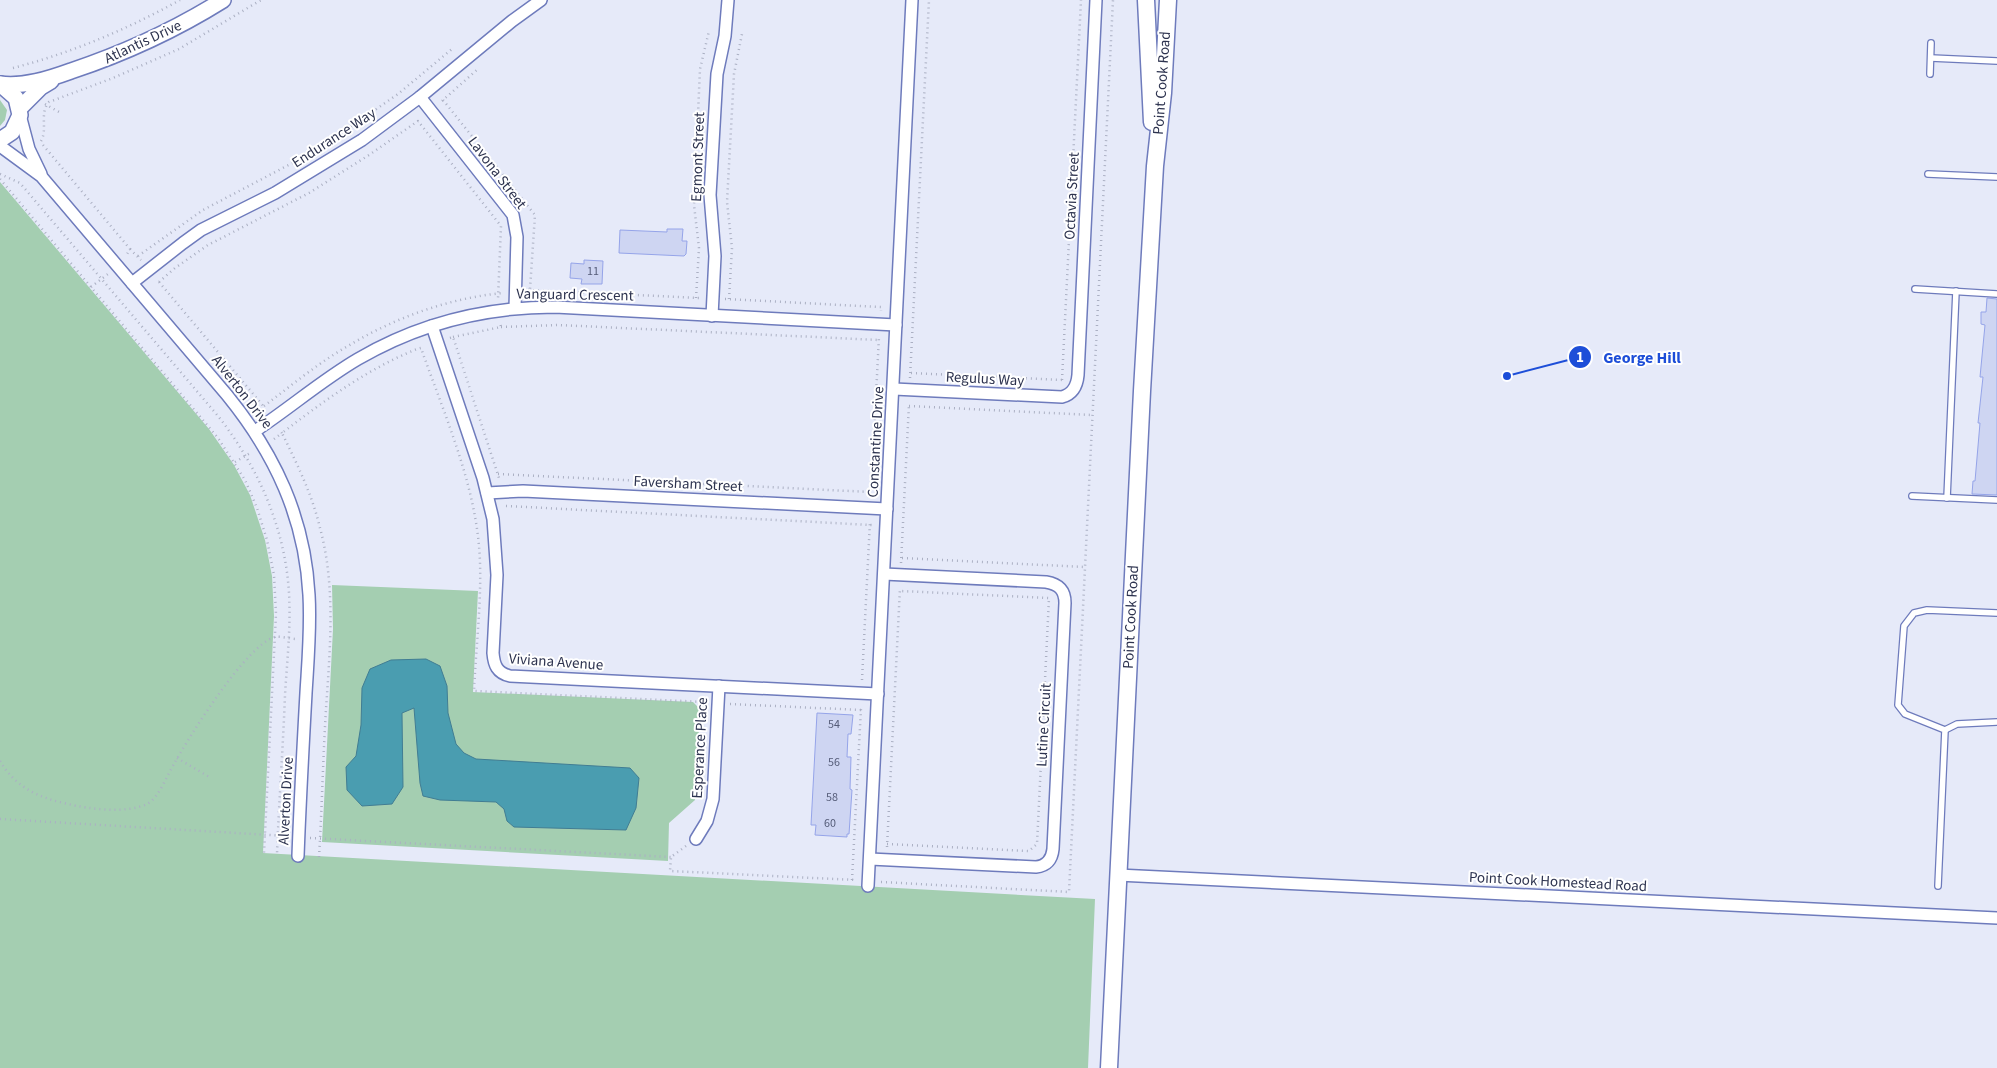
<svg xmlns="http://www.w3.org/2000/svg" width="1997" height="1068" font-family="'Source Sans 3',sans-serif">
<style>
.green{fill:#a4ceb1}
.water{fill:#4a9db0;stroke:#417d93}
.building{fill:#ced5f2;stroke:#95a4e9}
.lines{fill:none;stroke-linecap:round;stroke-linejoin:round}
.service-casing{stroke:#6e7bbc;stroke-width:8}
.minor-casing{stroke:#6e7bbc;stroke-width:14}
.tertiary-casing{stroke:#6e7bbc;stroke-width:18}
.secondary-casing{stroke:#6e7bbc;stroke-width:19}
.path{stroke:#abb0c3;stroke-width:2.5;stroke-dasharray:1 4;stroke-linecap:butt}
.service{stroke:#fff;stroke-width:5.5}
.minor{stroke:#fff;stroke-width:11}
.tertiary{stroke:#fff;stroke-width:15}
.secondary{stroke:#fff;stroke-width:16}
.labels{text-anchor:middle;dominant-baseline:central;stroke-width:4;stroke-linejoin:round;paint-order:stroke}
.number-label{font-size:12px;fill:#555c78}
.street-label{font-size:15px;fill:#2d334f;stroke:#fff}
.leader{fill:none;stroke:#1d4ed8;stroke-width:2}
.callout-dot{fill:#1d4ed8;stroke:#fff;stroke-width:2}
.mark-label{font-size:15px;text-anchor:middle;font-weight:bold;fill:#fff}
.callout-label{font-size:16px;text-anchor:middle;font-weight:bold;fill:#1d4ed8;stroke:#fff;stroke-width:4;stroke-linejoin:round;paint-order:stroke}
</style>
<rect width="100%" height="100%" fill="#e6eaf9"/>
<g class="green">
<polygon points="0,100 7,110 5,120 0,126"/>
<polygon points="0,182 209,429 234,465 250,495 265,540 272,576 274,616 263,853 1095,899 1088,1068 0,1068"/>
<polygon points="332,585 478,591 473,692 693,702 700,709 695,800 669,823 668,861 322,842 333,629"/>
</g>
<polygon class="water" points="426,659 440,666 447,686 448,713 456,744 464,753 476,759 630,768 639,778 636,808 626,830 514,827 507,821 504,809 496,802 440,800 423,796 420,783 414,708 402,713 403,787 392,804 362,806 347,790 346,767 356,756 361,725 362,688 370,669 391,660"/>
<g class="building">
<polygon points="667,229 683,229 682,241 687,241 686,254 684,256 619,253 620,230 667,232"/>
<polygon points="584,260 603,261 602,284 581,284 582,279 570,278 571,263 584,264"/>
<polygon points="1987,298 1997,299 1997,495 1972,494 1973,481 1975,481 1980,423 1978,423 1983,377 1980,377 1985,325 1981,324 1981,312 1986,312"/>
<polygon points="817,713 853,715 851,734 848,734 847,757 851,757 850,789 852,790 849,834 847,834 847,837 815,835 816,825 811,825"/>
</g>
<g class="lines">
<defs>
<g id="service">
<polyline points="1931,58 1997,61"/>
<polyline points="1930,74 1931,43"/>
<polyline points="1928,174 1997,177"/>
<polyline points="1915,289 1997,294"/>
<polyline points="1912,496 1997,500"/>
<polyline points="1947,498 1956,291"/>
<polyline points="1945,730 1957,724 1997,722"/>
<polyline points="1938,886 1945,730 1905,714 1898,705 1904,626 1914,613 1927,610 1997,613"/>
</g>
<g id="minor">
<polyline points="420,97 513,215 517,237 515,308"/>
<polyline points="20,115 29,149 41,174"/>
<path d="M0,146L41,176L227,395C275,454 305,518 309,595C311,627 308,660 306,693C303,747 300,801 298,856"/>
<polyline points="132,283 183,243 201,230 275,193 362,140 420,97 512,21 541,0"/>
<polyline points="712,316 715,256 710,195 717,74 725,36 728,0"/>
<path d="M432,326L483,478L493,519L497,575L493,653C494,665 497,673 510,676L878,694"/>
<path d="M894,389L1062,397C1073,394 1077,386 1078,375L1096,0"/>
<path d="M255,431C290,408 322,380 358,359C418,324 486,307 555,307L896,325"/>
<polyline points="487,493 523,491 887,509"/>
<polyline points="696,839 707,821 713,799 719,686"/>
<path d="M870,859L1036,867C1047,866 1052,859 1053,849L1065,603C1065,589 1058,584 1046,582L884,574"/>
<polyline points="1118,875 1997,918"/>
<polyline points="868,886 912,0"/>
</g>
<g id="tertiary">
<path d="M0,84C24,87 49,79 71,71C125,53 175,30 223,0"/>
<polyline points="0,84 16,98 20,115 12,132 0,140"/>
<polyline points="20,108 41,87 51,81"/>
</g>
<g id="secondary">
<polyline points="1146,0 1152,122"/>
<polyline points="1109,1068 1142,391 1155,166 1163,93 1168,0"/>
</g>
</defs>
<use href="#service" class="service-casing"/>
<use href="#minor" class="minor-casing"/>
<use href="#tertiary" class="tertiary-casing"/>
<use href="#secondary" class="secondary-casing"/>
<g class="path">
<path d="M13,68C71,53 128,29 180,0"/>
<polyline points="443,100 535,215 530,289"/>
<polyline points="442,101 479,68"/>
<polyline points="45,104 59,112"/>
<path d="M41,141C48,129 39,113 49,102L113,78L179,49L261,0"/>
<polyline points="43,145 130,249 126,256"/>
<path d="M0,174L20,183L218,416C258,467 285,527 289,593C291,627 287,661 285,695C283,748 279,801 277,854"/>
<polyline points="0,179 218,438 245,480 257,508 267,540 274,575 276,614 264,853"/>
<polyline points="130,249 141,260"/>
<polyline points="138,256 203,210 319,149 398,94 452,49"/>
<polyline points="159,282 175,268 208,245 309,193 369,155 418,121 501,226 498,299"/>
<polyline points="159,282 265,408"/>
<polyline points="91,287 108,274"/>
<polyline points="528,290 700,298"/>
<polyline points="696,298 699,248 694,205 700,69 709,31"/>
<polyline points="725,299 881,307 881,311"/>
<polyline points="729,299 732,248 727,202 734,74 742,34"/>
<polyline points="501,327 558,325 879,340"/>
<polyline points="453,337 501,327 500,322"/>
<polyline points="450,338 453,337 500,481"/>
<polyline points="911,373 1064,380"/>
<polyline points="910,378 929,0"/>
<polyline points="1062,380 1081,0"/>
<path d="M264,406C291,386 318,363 348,346C394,318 449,298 503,293"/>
<polyline points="909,406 1092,415"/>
<polyline points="274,439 282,433 279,429"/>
<polyline points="235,462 252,452"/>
<polyline points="498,474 871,492"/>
<polyline points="871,495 879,336"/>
<polyline points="506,506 872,525"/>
<polyline points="902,558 1085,567"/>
<polyline points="901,563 909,404"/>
<polyline points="862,680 870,521"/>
<polyline points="730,704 861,710"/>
<polyline points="177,758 211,778"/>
<path d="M0,761C15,787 39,798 68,804C89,809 126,814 147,804C159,798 167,775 174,764C189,737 246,645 275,637C281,636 291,639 297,639"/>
<polyline points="0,819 287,836"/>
<polyline points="310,838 671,857"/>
<polyline points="887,844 1029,851 1037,844 1049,598 900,591"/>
<polyline points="686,846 671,857 670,871 856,880"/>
<polyline points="887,847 900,588"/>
<path d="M319,857C322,807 323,758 326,709C330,649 336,587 320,528C312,494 297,464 282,433C324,401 367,369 417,349L421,348C443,411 473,478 479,546C483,590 476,645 474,691L704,702"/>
<polyline points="852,880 861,708"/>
<polyline points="881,882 1069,892 1113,0"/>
</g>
<use href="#service" class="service"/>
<use href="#minor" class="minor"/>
<use href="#tertiary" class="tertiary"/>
<use href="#secondary" class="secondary"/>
</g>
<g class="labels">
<g class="number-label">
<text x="593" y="271">11</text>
<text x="834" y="724">54</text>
<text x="834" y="762">56</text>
<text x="832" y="797">58</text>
<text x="830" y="823">60</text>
</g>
<g class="street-label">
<text transform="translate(143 42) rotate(-25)">Atlantis Drive</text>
<text transform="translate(1162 83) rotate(-86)">Point Cook Road</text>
<text transform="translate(334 138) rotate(-33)">Endurance Way</text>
<text transform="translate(698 157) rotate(-88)">Egmont Street</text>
<text transform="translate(497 173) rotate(53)">Lavona Street</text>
<text transform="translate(1072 196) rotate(-87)">Octavia Street</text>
<text transform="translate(575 295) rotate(1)">Vanguard Crescent</text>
<text transform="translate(985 379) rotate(3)">Regulus Way</text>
<text transform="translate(242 392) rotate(52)">Alverton Drive</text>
<text transform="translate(876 442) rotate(-87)">Constantine Drive</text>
<text transform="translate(688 484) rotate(3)">Faversham Street</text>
<text transform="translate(1131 617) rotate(-87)">Point Cook Road</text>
<text transform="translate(556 662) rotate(4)">Viviana Avenue</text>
<text transform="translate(1044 725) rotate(-87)">Lutine Circuit</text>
<text transform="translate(700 748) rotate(-87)">Esperance Place</text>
<text transform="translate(286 801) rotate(-87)">Alverton Drive</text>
<text transform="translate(1558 882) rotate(3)">Point Cook Homestead Road</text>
</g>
</g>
<path class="leader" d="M1507 376L1580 357"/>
<g class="callout-dot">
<circle cx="1507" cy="376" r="5"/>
<circle cx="1580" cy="357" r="12"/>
</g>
<g class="mark-label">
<text x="1580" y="362">1</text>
</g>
<g class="callout-label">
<text x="1642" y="363">George Hill</text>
</g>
</svg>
